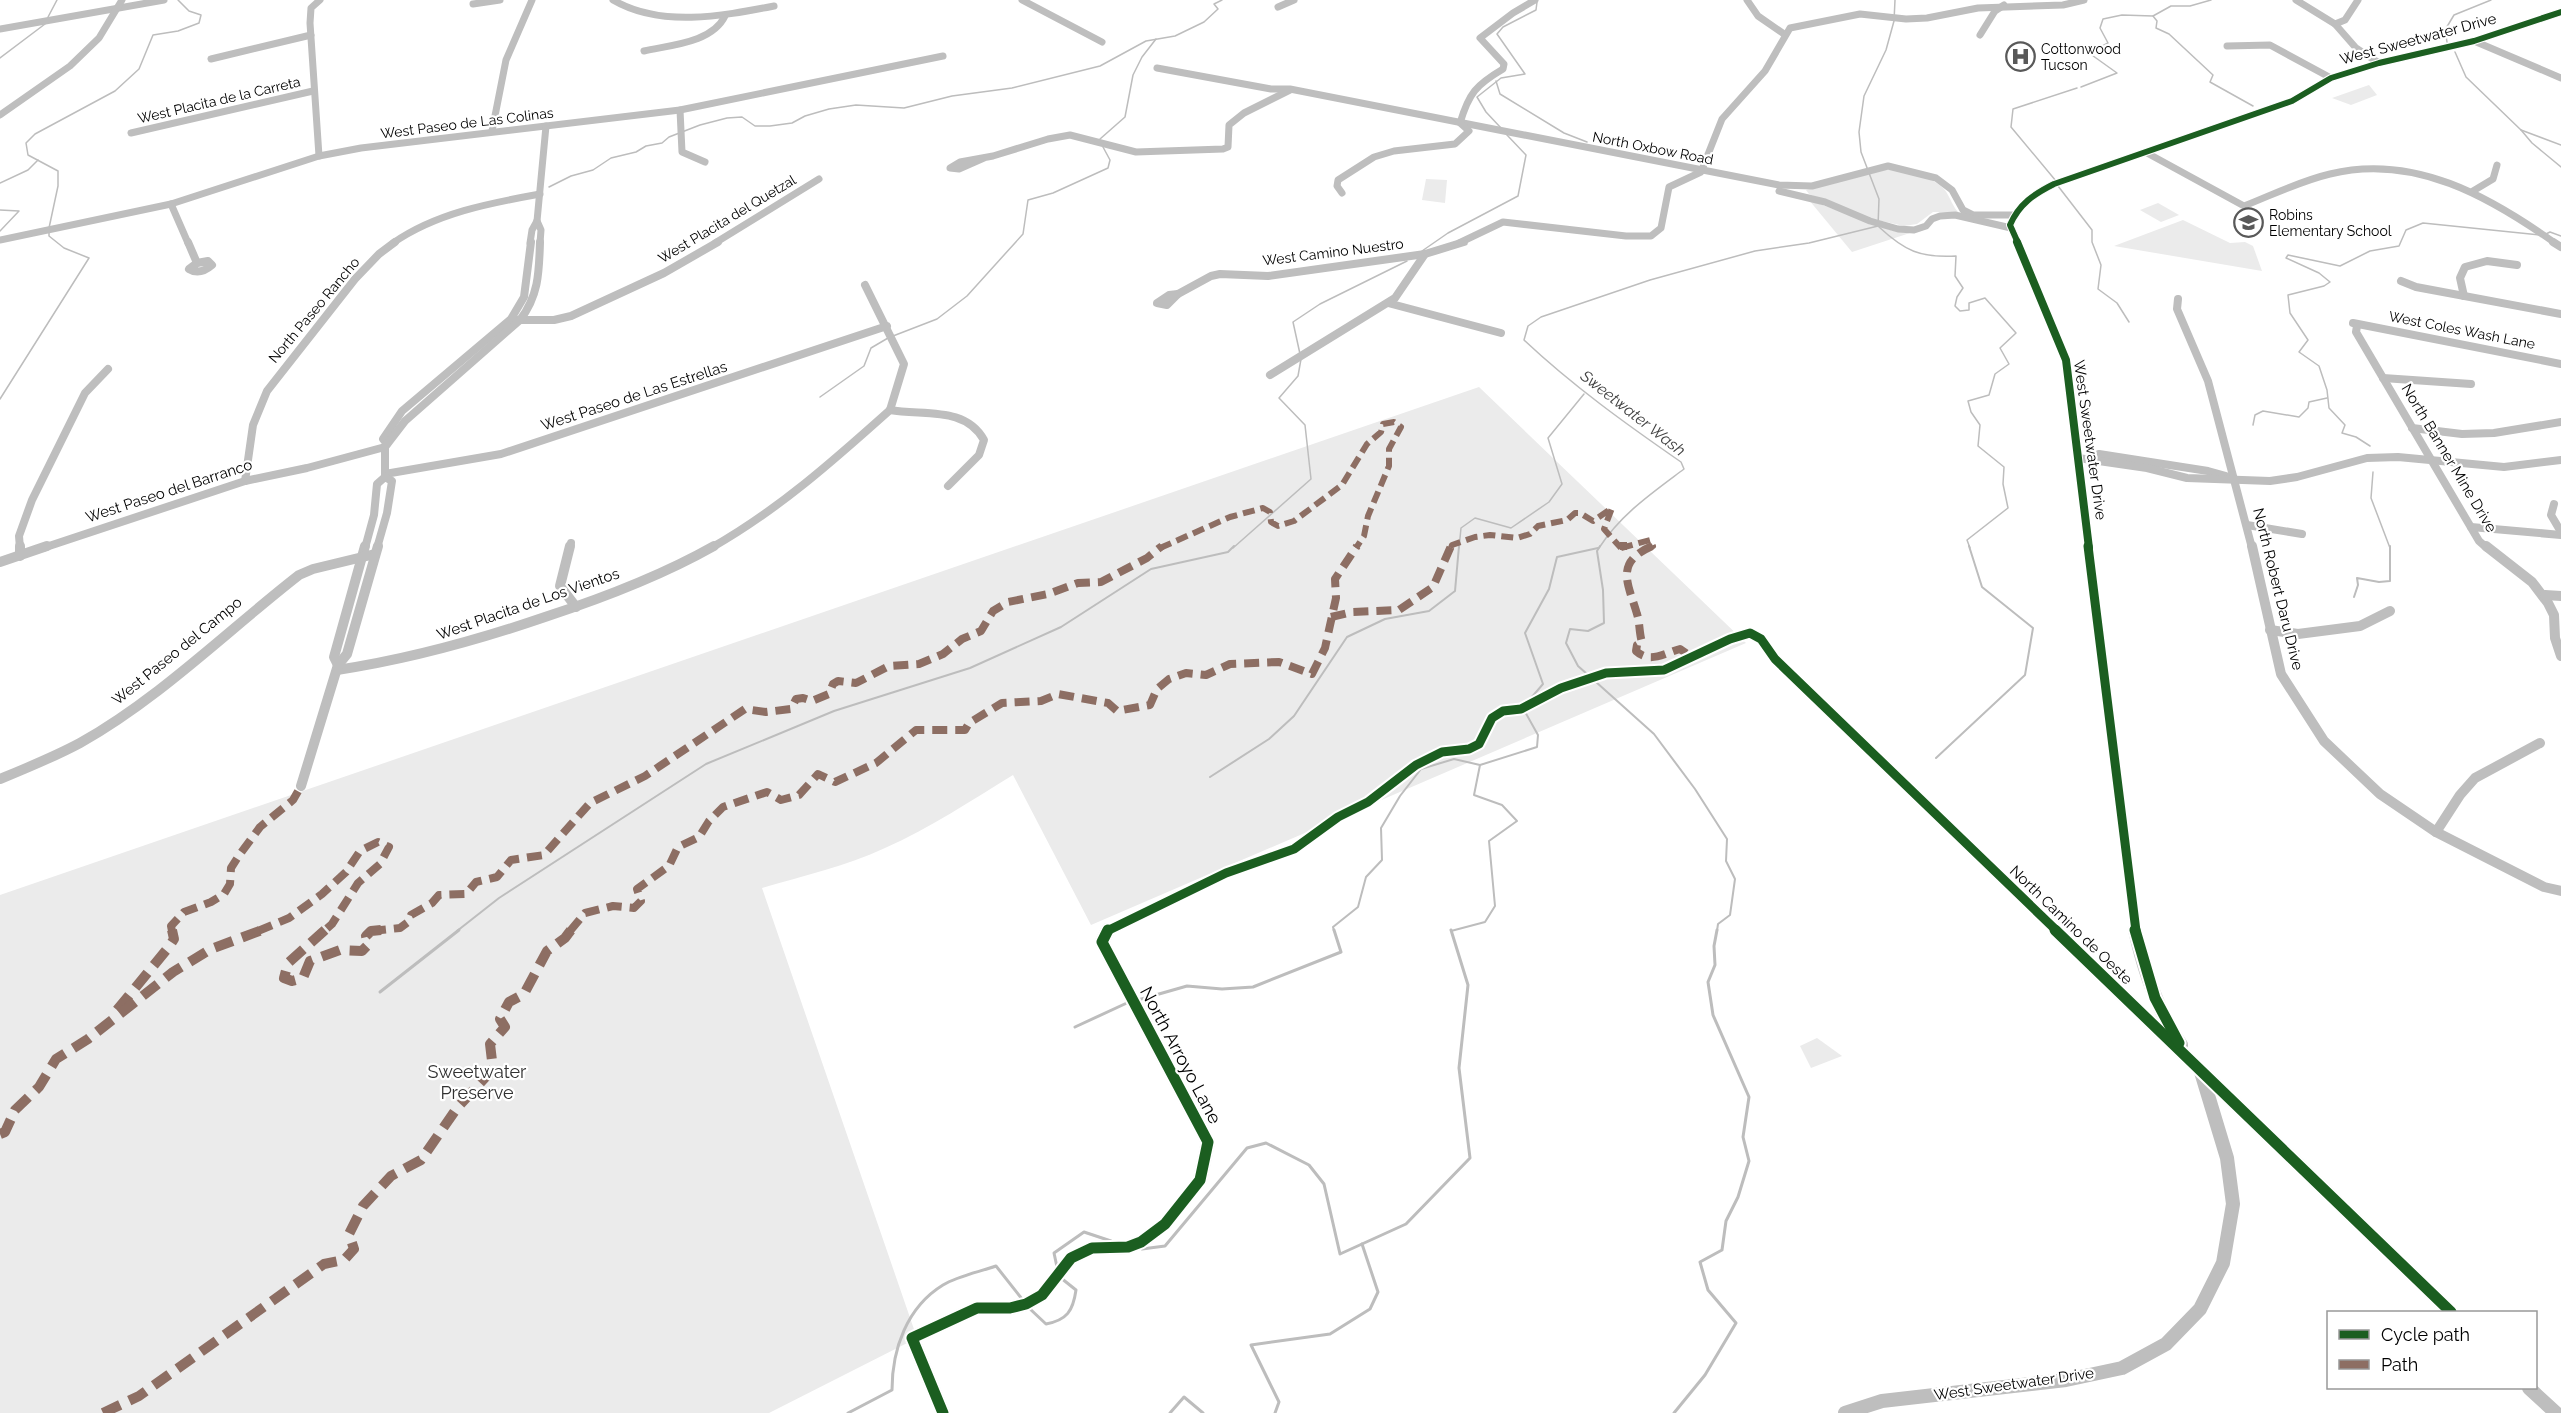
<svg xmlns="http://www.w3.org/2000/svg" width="2561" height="1413" font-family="Raleway,sans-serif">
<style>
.green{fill:#ebebeb}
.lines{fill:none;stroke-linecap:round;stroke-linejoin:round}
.stream-far2{stroke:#bdbdbd;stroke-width:1.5}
.stream-far1{stroke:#bdbdbd;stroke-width:2}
.stream{stroke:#bdbdbd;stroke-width:3}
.minor-far3{stroke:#bebebe;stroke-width:7}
.minor-far2{stroke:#bebebe;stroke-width:8}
.minor-far1{stroke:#bebebe;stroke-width:10}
.minor{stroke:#bebebe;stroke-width:14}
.quiet-far2{stroke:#8d6e63;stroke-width:6;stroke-dasharray:12 6;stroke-linecap:butt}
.quiet-far1{stroke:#8d6e63;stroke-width:8;stroke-dasharray:15 8;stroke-linecap:butt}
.quiet{stroke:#8d6e63;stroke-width:10;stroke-dasharray:19 10;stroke-linecap:butt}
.cycleway-far3-casing{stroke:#fff;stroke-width:8}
.cycleway-far2-casing{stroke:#fff;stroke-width:10}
.cycleway-far1-casing{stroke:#fff;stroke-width:13}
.cycleway-casing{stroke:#fff;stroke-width:15}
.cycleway-far3{stroke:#1b5e20;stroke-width:6}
.cycleway-far2{stroke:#1b5e20;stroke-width:8}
.cycleway-far1{stroke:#1b5e20;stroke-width:9}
.cycleway{stroke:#1b5e20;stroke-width:11}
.labels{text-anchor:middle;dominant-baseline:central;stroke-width:4.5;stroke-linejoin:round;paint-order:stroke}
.far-poi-label{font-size:14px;fill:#000;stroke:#fff;text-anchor:start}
.far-street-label{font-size:14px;fill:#000;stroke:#fff}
.street-label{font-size:15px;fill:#000;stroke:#fff}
.water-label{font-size:16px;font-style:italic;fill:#424242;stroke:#fff}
.near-street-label{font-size:18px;fill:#000;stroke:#fff}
.near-park-label{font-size:18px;fill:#313131;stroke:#fff}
</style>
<rect width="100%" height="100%" fill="#fff"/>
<g class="green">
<polygon points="2369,85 2377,95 2351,105 2332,98"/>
<path d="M1877,169C1897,169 1926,173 1942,187C1949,193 1951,204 1958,212H1933L1917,224L1904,226L1864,217L1809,194L1806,190Z"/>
<polygon points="1426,179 1447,180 1445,203 1422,200"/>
<polygon points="1809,200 1893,231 1913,232 1852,252"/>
<polygon points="2158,203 2179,215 2161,222 2140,210"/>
<polygon points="2183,220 2230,243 2245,242 2253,246 2262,271 2114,246"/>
<path d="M1479,387L1746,643L1091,925L1013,775C972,800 930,828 885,848C846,866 803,876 762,888L917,1338L769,1413H0V895Z"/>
<polygon points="1817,1038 1842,1056 1811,1068 1800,1046"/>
</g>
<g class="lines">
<g class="stream-far2">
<polyline points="2211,0 2190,6 2171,6 2153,16 2157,21 2156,28 2169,34 2213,75 2210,82 2253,106"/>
<polyline points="47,19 57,0"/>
<polyline points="2447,42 2445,30 2454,15 2491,0"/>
<polyline points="2455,52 2466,77 2521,130 2561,145"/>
<polyline points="0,58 45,24"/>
<polyline points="1496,81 1500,94 1564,133 1587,142"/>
<polyline points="2081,87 2117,73 2089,53 2108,43 2100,28 2103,19 2122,15 2153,16"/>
<polyline points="1501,128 1486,112 1477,97 1501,78 1525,74 1497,34 1503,27 1536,10 1537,2"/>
<polyline points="2521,130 2532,143 2561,167"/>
<polyline points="1100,139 1125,117 1133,75 1142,57 1156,39"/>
<polyline points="2056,181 2011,127 2013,109 2077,88"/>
<polyline points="0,183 28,170 38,160"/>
<polyline points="2058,186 2092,230 2092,242 2101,265 2098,289 2117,303 2129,322"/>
<polyline points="549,187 571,176 593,170 611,158 636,152 646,146 662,143 669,137 700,125 727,118 742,117 755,126 770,126 792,123 805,116 829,109 856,105 904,108 952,96 1012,88 1100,66 1146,41 1175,36 1204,22 1218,9 1214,4 1222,0"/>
<polyline points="0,210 19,211 0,231"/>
<path d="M1879,227C1905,251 1920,258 1956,256L1955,276L1963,288L1957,297L1955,306L1960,311L1969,310V303L1985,298L2016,333L2000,348L2009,364L1995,374L1989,395L1968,401L1971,412L1980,425L1978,446L2004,467L2003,484L2008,508L1967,540L1970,548"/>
<polyline points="49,228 58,186 58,171 28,155 26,143 35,134 115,91 139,69 153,35 178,31 199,23 201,15 189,11 178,0"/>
<polyline points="2546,234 2550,232 2561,236"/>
<polyline points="1422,251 1448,233 1518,196 1526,155 1507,135"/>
<polyline points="893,336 937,319 967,296 1023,234 1028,200 1053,193 1108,168 1110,160 1103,147"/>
<polyline points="1300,354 1293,322 1320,304 1407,261"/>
<polyline points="820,397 864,366 871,348 888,338"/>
<polyline points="0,399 89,258 64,248 49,236 49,233"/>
<polyline points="2253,425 2255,415 2263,411 2299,417 2308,408 2309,402 2327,398"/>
<polyline points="2370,446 2356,437 2342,433 2345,425 2329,408 2327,390 2319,366 2299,352 2308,340 2290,313 2288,295 2324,286 2330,282 2319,273 2286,258 2288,255 2340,266 2370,251 2399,246 2406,230 2423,223 2540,235"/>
<polyline points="2373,472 2371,498 2390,548"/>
<polyline points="1233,548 1311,479 1305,425 1279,398 1298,376 1301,359"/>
<polyline points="1459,548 1461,528 1475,518 1511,528 1549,502 1562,484 1548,438 1584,394"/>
<path d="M1599,548C1621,514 1652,493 1684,469L1681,462C1626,424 1573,386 1524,340L1528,326L1541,317L1650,280L1755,251L1809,243L1878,226L1879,199L1861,152L1859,132L1864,96L1886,50L1894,21L1895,0"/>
</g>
<g class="stream-far1">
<polyline points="2354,597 2358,585 2357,578 2379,582 2390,581 2390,546"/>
<polyline points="1587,674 1578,666 1566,643 1570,629 1588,631 1604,623 1603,590 1597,551 1600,546"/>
<polyline points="1596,682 1654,734 1695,789 1727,839 1726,861 1735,879 1730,915 1718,924 1717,931"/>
<polyline points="1531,698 1543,684 1525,633 1549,589 1557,557 1598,548"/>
<polyline points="1936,758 2025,675 2033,628 1982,587 1969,546"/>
<polyline points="1210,777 1269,739 1294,716 1347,637 1385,619 1429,611 1455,591 1459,546"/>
<polyline points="457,931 499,898 706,764 834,711 970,668 1061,627 1151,569 1228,552 1234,546"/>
<polyline points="1334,931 1333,927 1358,907 1366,877 1382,860 1381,828 1400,796 1421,769 1454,759 1480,765"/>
<polyline points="1451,931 1485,922 1495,906 1489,841 1517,821 1502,805 1474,795 1480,765 1537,747 1538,735 1524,710"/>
</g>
<g class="stream">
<polyline points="380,992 459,930"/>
<polyline points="1138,1000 1187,986 1222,989 1253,987 1341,952 1334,930"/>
<polyline points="1075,1027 1129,1002"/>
<polyline points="1142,1249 1165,1246 1247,1148 1266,1143 1309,1165 1324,1184 1340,1254 1406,1224 1470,1158 1459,1068 1468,985 1451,930"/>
<polyline points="1057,1267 1054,1253 1084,1232 1111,1241"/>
<path d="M1029,1308L1046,1324C1067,1320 1073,1311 1076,1290L1061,1278"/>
<path d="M848,1413L892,1390C892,1349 907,1307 943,1285C958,1276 979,1272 996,1266L1022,1299"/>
<polyline points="1170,1413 1184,1397 1203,1413"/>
<polyline points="1275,1413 1279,1402 1251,1345 1330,1334 1370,1309 1378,1292 1362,1244"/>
<polyline points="1674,1413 1705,1375 1736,1323 1708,1290 1700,1262 1722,1250 1726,1221 1738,1197 1749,1161 1743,1137 1749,1097 1713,1015 1708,982 1715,965 1714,946 1717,930"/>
</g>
<g class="minor-far3">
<path d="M613,0C661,28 722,16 774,6"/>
<polyline points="1022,0 1102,42"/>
<polyline points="1747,0 1758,16 1784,34"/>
<polyline points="2296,0 2335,24 2356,48 2379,63"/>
<polyline points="473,4 500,0"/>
<polyline points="1278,7 1294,0"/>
<polyline points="2335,24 2345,20 2358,0"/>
<polyline points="0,29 164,0"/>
<polyline points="1980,35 1995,11 2004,5"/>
<polyline points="2474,41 2561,78"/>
<polyline points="2227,46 2270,45 2331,78"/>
<path d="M644,51C670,45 712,43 725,16"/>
<polyline points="211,59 311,35"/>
<polyline points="1157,68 1271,89 1290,89 1779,185 1812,186 1888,166 1936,178 1952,190 1963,210 1973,215 2013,215"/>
<polyline points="680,110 682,152 705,162"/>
<polyline points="0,115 70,66 99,38 122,0"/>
<polyline points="492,131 506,60 532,0"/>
<polyline points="131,133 313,91"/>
<path d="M2147,153L2244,206C2272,195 2300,181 2330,174C2414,153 2490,197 2555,243"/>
<polyline points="319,156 310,23 311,8 320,0"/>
<polyline points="984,158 959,169 950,168 960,162 993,156 1048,139 1070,135 1136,152 1223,149 1228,147 1229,125 1244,113 1290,90"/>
<polyline points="1779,191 1825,202 1870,221 1898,229 1914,230 1926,226 1932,219 1940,216 1955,215 2011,228"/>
<polyline points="2473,191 2493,179 2497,165"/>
<path d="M1342,193L1337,186L1338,180L1374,157L1394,151L1455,144L1469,131L1460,123C1469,93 1476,85 1503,69L1504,64L1480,38L1513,13L1535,0"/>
<polyline points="171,204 188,243"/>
<polyline points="537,221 541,230 540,243"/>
<polyline points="0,240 171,204 319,156 361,148 680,110 943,56"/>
<path d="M393,243C436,213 490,203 540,194"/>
<polyline points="530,243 532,230 537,221 546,126"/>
<polyline points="715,243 819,179"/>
<polyline points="1459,243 1503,222 1626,236 1651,236 1661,228 1669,187 1701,172 1722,119 1765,71 1790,28 1860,14 1906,19 1927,18 1978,8 2063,5 2084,0"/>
<path d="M2018,243L2010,225C2019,204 2034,194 2054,184L2292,101L2331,78L2379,63L2474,41L2561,12"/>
</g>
<g class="minor-far2">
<polyline points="188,242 197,263"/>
<polyline points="2017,242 2066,360 2089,548"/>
<polyline points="2553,242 2561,247"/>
<path d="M208,261L212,265C205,271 197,274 189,269L197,263Z"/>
<polyline points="2401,281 2416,287 2561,314"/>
<polyline points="865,285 904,364 890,410"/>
<polygon points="1178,294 1167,305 1157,303 1169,295"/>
<polyline points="1178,294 1211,276 1220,274 1268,276 1425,254 1464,242"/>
<polyline points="2464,296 2460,278 2465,267 2487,261 2517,265"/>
<polyline points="2178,299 2177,309 2208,381 2252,548"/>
<polyline points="1388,303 1501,333"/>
<polyline points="517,320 554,320 571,316 664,273 718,242"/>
<polyline points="2353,323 2561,364"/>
<polyline points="2357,326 2356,332 2479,541 2487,548"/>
<polyline points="1270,375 1395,298 1425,254"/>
<polyline points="2383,378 2471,384"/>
<path d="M890,410C924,416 965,406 984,440L979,455L948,486"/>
<polyline points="2412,428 2462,434 2494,433 2561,422"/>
<polyline points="387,444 383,439 402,411 511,319 524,297 531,242"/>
<polyline points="2099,454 2208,471 2226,476"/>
<polyline points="2078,458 2147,468 2187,478 2270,481 2297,477 2367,458 2398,457 2504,467 2561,460"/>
<polyline points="385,474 501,454 887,326"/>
<polyline points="245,481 253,425 267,391 355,279 379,254 395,242"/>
<polyline points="2554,504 2551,515 2561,532"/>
<polyline points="2247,525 2302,534"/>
<polyline points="2471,527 2561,535"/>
<polyline points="20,548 19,536 32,500 85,393 108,369"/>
<polyline points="43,548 245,481 307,468 385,447"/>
<path d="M365,548L374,515L377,484L385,477V447L405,421L520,320C539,295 539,272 540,242"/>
<polyline points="377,548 387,513 392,481 385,477"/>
<polyline points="570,548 571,543"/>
<path d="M711,548C778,510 833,461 890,410"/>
</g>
<g class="minor-far1">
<polyline points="20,546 20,556"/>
<polyline points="570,546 560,586 576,607"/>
<polyline points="2088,546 2136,931"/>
<polyline points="2252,546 2281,674 2324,741 2380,794 2436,832 2544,887 2561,891"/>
<polyline points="2486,546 2532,582 2548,603 2554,615 2555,638 2561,656"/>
<polyline points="0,562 47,546"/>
<polyline points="2545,595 2561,596"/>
<polyline points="2270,630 2298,634 2360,626 2390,611"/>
<polyline points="338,665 334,657 365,546"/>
<path d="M337,670C410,659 475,641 545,617C603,598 661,576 714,546"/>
<path d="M0,779C27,768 54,757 80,743C160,698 227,631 299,575L313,569L375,554"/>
<polyline points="301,786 338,665 347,654 378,546"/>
<polyline points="2436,832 2460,795 2475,778 2540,743"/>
<polyline points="1107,931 1226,873 1294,849 1338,817 1368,802 1416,765 1442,752 1469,749 1479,744 1492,718 1503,711 1521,709 1561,688 1606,673 1664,670 1730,639 1750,633 1761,639 1775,659 2057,931"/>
</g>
<g class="minor">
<polyline points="2055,930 2451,1312"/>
<path d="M2135,930C2144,971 2157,1010 2181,1045"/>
<polyline points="2529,1388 2556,1413"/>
<polyline points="943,1413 912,1338 977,1308 1010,1308 1026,1304 1042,1295 1071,1258 1092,1248 1128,1247 1141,1242 1165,1224 1200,1180 1208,1142 1102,942 1108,930"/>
<polyline points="1845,1413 1882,1401 2066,1380 2122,1368 2166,1344 2200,1309 2223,1263 2233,1204 2227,1158 2201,1072"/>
</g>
<g class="quiet-far2">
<polyline points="1160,548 1230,517 1263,508 1270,512 1271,522 1278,526 1294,521 1342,485 1367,444 1381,432 1383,424 1394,422 1401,427 1389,449 1389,466 1368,516 1364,536 1356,548"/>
<polyline points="1451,548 1452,545 1475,537 1490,535 1517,538 1530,534 1538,526 1567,520 1575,513 1580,513 1593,521 1612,508 1604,529 1621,548"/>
<polyline points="1621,548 1650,540 1653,546 1649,548"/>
</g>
<g class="quiet-far1">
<polyline points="1620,546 1627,546"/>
<path d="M1652,546C1614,563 1628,583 1637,614C1640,623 1639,633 1642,642L1637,645L1636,651C1650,664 1665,653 1680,649L1690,656"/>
<polyline points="1331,617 1352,612 1399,610 1433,587 1451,546"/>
<polyline points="172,931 171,926 184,912 211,902 224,894 230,884 231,868 240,854 260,827 293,800 301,786"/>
<polyline points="258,931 289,918 322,894 346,872 360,851 378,842 389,847 380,864 358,883 332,924 324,931"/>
<polyline points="371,931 400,928 408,922 411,915 432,903 439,895 466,894 476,882 497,877 511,860 544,855 590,803 645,776 745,709 766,712 791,709 796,699 803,698 812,701 829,694 833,684 838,681 856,683 889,666 919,664 943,654 962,639 981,631 993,611 1008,602 1048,594 1078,583 1101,582 1147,558 1162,546"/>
<polyline points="570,931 585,913 613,906 634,908 641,901 637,889 669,866 678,847 699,837 709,821 723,807 767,792 781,800 799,795 818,774 835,782 876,763 916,730 965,730 969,723 1002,703 1041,701 1058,694 1108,703 1117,711 1150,705 1157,689 1169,679 1186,673 1206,675 1230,664 1279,662 1312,674 1325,648 1336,598 1335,579 1357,546"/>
</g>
<g class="quiet">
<polyline points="325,930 288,963 284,978 292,981 303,978 310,961 340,950 362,951 368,945 366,936 371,931 381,930"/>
<polyline points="117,1010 168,948 174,939 172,930"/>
<polyline points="0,1134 5,1132 15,1110 39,1087 56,1059 88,1039 173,972 211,949 262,930"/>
<polyline points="103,1413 139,1396 324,1264 344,1260 354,1249 349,1234 363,1206 391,1176 421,1160 457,1108 493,1069 490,1044 505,1027 500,1019 509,1002 524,994 547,951 565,938 571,930"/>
</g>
<defs>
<path id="cycleway-far3" d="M2018,243L2010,225C2019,204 2034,194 2054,184L2292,101L2331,78L2379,63L2474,41L2561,12"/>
<polyline id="cycleway-far2" points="2017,242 2066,360 2089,548"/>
<g id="cycleway-far1">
<polyline points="2088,546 2136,931"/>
<polyline points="1107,931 1226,873 1294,849 1338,817 1368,802 1416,765 1442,752 1469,749 1479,744 1492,718 1503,711 1521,709 1561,688 1606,673 1664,670 1730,639 1750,633 1761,639 1775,659 2057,931"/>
</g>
<g id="cycleway">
<polyline points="2055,930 2451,1312"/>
<polyline points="2135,930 2155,998 2179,1043"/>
<polyline points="943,1413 912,1338 977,1308 1010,1308 1026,1304 1042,1295 1071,1258 1092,1248 1128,1247 1141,1242 1165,1224 1200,1180 1208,1142 1102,942 1108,930"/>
</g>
</defs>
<use href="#cycleway-far3" class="cycleway-far3-casing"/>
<use href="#cycleway-far2" class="cycleway-far2-casing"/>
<use href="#cycleway-far1" class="cycleway-far1-casing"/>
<use href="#cycleway" class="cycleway-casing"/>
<use href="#cycleway-far3" class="cycleway-far3"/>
<use href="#cycleway-far2" class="cycleway-far2"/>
<use href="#cycleway-far1" class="cycleway-far1"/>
<use href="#cycleway" class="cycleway"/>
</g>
<defs>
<symbol id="hospital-ring" viewBox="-11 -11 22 22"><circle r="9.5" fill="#fff" stroke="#595959" stroke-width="1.5"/><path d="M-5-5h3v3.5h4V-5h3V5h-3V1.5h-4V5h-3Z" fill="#595959"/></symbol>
<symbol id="school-ring" viewBox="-11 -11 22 22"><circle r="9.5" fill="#fff" stroke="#595959" stroke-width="1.5"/><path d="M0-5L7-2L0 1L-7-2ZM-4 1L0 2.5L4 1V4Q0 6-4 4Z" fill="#595959"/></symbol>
</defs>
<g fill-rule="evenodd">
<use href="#hospital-ring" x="2004" y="40" width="33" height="33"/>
<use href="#school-ring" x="2232" y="206" width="33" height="33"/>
</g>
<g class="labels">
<g class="far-poi-label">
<text x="2041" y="49">Cottonwood<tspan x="2041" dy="16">Tucson</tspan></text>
<text x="2269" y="215">Robins<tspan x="2269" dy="16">Elementary School</tspan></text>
</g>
<g class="far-street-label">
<text transform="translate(219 100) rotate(-13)">West Placita de la Carreta</text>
<text transform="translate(467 123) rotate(-7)">West Paseo de Las Colinas</text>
<text transform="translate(1653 148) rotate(11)">North Oxbow Road</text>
<text transform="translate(727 219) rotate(-31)">West Placita del Quetzal</text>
<text transform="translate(1333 252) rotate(-7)">West Camino Nuestro</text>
<text transform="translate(314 310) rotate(-50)">North Paseo Rancho</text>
<text transform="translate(2462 330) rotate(11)">West Coles Wash Lane</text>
</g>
<g class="street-label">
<text transform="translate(2418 39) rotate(-15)">West Sweetwater Drive</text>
<text transform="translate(634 396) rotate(-18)">West Paseo de Las Estrellas</text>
<text transform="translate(2090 440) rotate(82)">West Sweetwater Drive</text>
<text transform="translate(2449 458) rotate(59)">North Banner Mine Drive</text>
<text transform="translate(169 491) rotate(-18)">West Paseo del Barranco</text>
<text transform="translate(2278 589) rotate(76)">North Robert Daru Drive</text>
<text transform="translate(528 604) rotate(-19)">West Placita de Los Vientos</text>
<text transform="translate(177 651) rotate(-39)">West Paseo del Campo</text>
<text transform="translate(2071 925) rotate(44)">North Camino de Oeste</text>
<text transform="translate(2014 1384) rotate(-8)">West Sweetwater Drive</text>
</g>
<g class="water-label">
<text transform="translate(1633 413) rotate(38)">Sweetwater Wash</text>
</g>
<g class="near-street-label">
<text transform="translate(1181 1055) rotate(62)">North Arroyo Lane</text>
</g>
<g class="near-park-label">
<text x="477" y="1071">Sweetwater<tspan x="477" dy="21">Preserve</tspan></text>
</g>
</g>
<rect x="2327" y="1311" width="210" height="78" fill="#ffffff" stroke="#999999" stroke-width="1.5"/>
<rect x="2339" y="1330" width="30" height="9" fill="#1b5e20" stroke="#999999" stroke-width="1.5"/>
<text x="2381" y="1341" font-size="18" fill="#000000">Cycle path</text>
<rect x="2339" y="1360" width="30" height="9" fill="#8d6e63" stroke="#999999" stroke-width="1.5"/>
<text x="2381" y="1371" font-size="18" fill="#000000">Path</text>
</svg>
